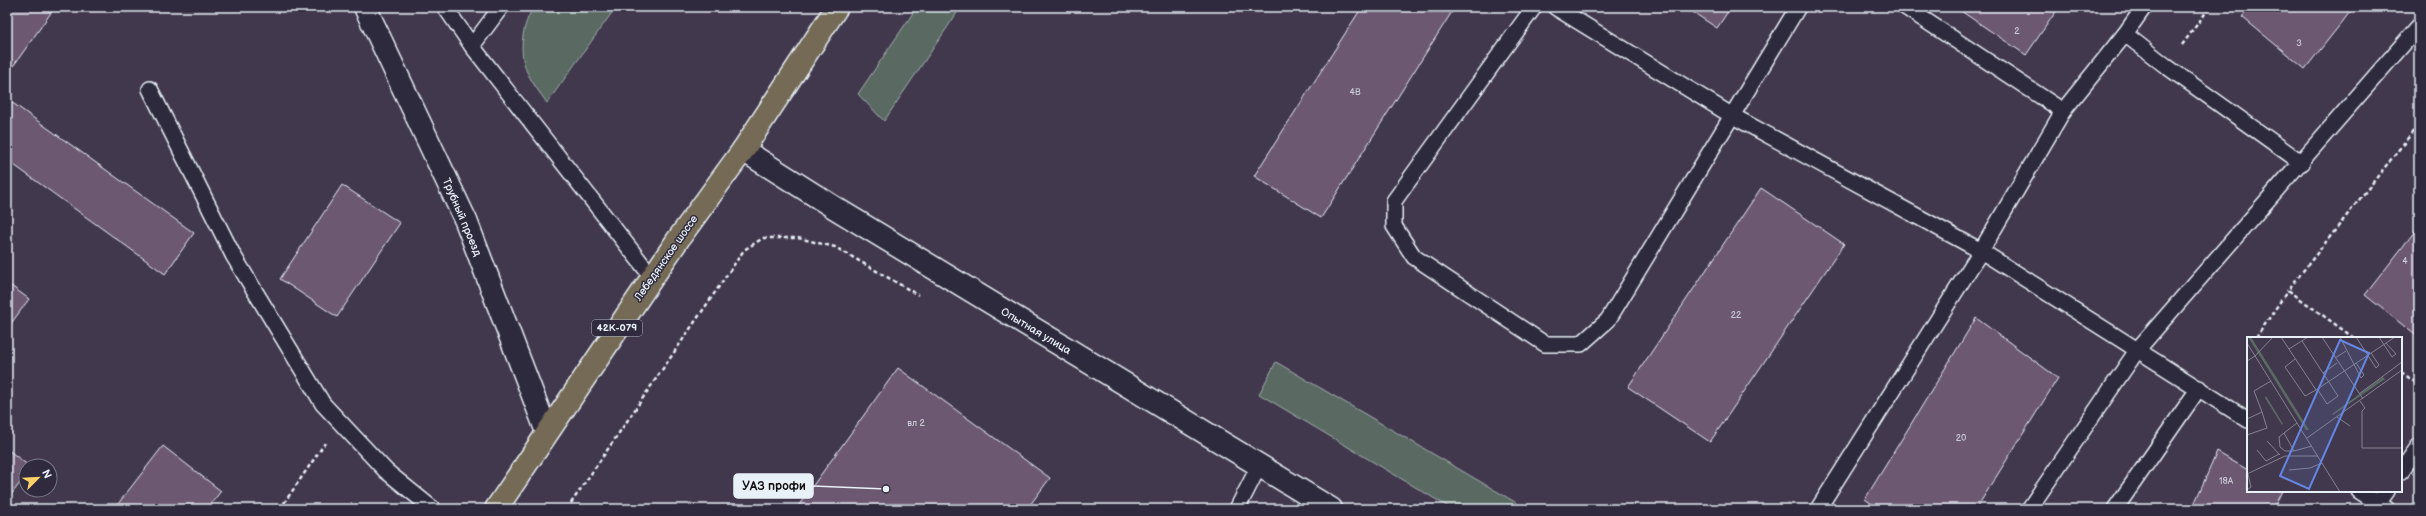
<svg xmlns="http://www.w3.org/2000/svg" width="2426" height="516" font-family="'Balsamiq Sans',sans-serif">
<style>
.green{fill:#5a6b63;stroke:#a1aeae}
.building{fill:#6d5972;stroke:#e8f1f8}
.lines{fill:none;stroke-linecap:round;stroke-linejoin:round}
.service-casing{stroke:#e8f1f8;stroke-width:18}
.minor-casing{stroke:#e8f1f8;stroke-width:25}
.tertiary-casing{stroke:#e8f1f8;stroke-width:25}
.primary-casing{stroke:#e8f1f8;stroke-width:25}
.path{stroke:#e8f1f8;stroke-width:2.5;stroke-dasharray:4 3;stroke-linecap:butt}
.service{stroke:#2f2a3d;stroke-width:15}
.minor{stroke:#2f2a3d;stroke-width:22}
.tertiary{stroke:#2f2a3d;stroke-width:22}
.primary{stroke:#756b55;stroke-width:22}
.labels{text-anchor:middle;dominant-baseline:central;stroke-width:3;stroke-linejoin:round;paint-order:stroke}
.number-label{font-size:9px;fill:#c9cbd6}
.shield{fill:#2f2a3d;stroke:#b0b5c0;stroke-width:1}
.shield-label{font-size:10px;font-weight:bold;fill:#e8f1f8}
.street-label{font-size:11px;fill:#e8f1f8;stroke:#2f2a3d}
.inset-road{fill:none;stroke:#848291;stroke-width:1}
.view{fill:#6487e3;fill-opacity:0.15;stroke:#6487e3;stroke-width:2}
.inset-edge{fill:none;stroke:#e8f1f8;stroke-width:2}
.leader{fill:none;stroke:#e8f1f8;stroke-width:1.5}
.callout-dot{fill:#e8f1f8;stroke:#2f2a3d;stroke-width:1.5}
.callout{fill:#e8f1f8;stroke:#e8f1f8;stroke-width:1.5}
.callout-label{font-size:12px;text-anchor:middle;font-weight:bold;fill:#111}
</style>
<rect width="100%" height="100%" fill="#42384d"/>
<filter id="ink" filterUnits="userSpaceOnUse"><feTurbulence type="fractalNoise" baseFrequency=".025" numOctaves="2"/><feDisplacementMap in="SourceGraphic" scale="8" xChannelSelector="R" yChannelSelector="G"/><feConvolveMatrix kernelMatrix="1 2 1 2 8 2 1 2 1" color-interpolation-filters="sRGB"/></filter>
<g filter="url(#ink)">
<g class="green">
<path d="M534,7H616L547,103C540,93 532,83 527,72C518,52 522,24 534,7Z"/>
<polygon points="917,7 961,7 884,121 858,94"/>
<polygon points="1276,362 1527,509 1452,509 1259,394"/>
</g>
<g class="building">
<polygon points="7,7 55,7 7,75"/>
<polygon points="1362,7 1455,7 1321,218 1254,176"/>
<polygon points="1685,7 1731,7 1717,28"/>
<polygon points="1955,7 2059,7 2026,55"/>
<polygon points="2250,7 2354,7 2305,69 2242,17"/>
<polygon points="7,99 194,233 165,274 7,160"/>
<polygon points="342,185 400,223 337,317 280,279"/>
<polygon points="1761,188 1844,244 1710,442 1628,387"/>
<polygon points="2419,226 2419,338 2365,295"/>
<polygon points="7,283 29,299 7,329"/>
<polygon points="1976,318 2058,378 1976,509 1879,509 1865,499"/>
<polygon points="898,368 1050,478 1027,509 796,509"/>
<polygon points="163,446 221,491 207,509 114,509"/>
<polygon points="7,449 29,466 26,466 26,475 7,500"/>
<polygon points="2217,452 2248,470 2248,491 2282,491 2273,509 2192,509"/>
</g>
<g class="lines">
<defs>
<g id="service">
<polyline points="445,7 472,46"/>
<polyline points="501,7 472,46 652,277"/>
<polyline points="1534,7 1394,201 1394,226 1414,257 1545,344 1581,344 1608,320 1798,7"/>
<polyline points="1555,7 1731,115 1981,251 2248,420"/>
<polyline points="1905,7 2063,111"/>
<polyline points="2125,34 2166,66 2302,163"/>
<polyline points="150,89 233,255 323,404 386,471 433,509"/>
<polyline points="2401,471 2419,446"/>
<polyline points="2359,491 2387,509"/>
<polyline points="1237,509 1259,466"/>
<polyline points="1818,509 1981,251 2063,111 2125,34 2144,7"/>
<polyline points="2029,509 2138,349 2419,26"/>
<polyline points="2115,509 2199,388"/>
<polyline points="2374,509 2387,491"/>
</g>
<polyline id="minor" points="365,7 466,221 547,432"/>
<polyline id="tertiary" points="743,150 835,208 1331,509"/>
<polyline id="primary" points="496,509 679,238 743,150 837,7"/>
</defs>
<use href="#service" class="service-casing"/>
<use href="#minor" class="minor-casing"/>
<use href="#tertiary" class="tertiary-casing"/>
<use href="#primary" class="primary-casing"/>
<g class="path">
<polyline points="2182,45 2210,7"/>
<polyline points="2256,338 2288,290"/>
<polyline points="2354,338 2288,290 2419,124"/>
<polyline points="2401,372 2419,385"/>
<polyline points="280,509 325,443"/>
<polyline points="567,509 744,250 763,238 798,238 835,247 918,295"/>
</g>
<use href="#service" class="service"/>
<use href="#minor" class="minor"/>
<use href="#tertiary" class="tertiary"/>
<use href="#primary" class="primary"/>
</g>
</g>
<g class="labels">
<g class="number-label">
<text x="2017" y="31">2</text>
<text x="2299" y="43">3</text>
<text x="1355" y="92">4В</text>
<text x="2405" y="261">4</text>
<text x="1736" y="315">22</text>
<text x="916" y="423">вл 2</text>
<text x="1961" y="438">20</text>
<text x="2226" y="481">18А</text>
</g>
<rect class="shield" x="592" y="320" width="50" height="16" rx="3"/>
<g class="shield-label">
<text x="617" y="328">42К-079</text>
</g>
<g class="street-label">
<text transform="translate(462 217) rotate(67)">Трубный проезд</text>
<text transform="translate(666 258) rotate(-55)">Лебедянское шоссе</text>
<text transform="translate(1036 331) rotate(31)">Опытная улица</text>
</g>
</g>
<g transform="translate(2247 337)">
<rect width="155" height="155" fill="#42384d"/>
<path d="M1,0H4L62,93H59ZM136,40L138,42L86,78L85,77ZM19,59L36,87L35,88L18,61Z" fill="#5a6b63"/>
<path class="inset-road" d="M34,0L69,53L148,0M75,0L116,62M93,0L114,41L117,38L109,26M109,0L129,31L132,28L124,16M132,0L145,20L149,17L139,6M55,4L91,59L80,67L71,53M0,6L93,155M42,12L61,0M88,21L99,14M48,22L38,30L58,59L69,53M0,24L8,19L26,0M76,36L90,26M112,57L155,25M113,64L118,71L115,74V111H155M90,80L103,89M0,82L15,75L7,54L24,44M50,86L37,96L47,114L65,109M37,96L32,100L33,110L38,114H47M0,98L20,91L15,75M60,101L155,33M20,104L33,118M10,113L19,124L32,117M42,133L63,131L75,126M0,137L38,119H71M0,153L4,150L1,137"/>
<path class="view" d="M93,3L122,16L62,152L33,139Z"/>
<rect width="155" height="155" class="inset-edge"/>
</g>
<path class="leader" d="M886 489L813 486"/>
<circle class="callout-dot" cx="886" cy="489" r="4"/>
<rect class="callout" x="734" y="474" width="79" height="24" rx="4"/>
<g class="callout-label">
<text x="774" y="490">УАЗ профи</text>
</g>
<rect width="2426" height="516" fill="none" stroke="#2f2a3d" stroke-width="24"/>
<rect x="12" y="12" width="2402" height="492" fill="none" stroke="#e8f1f8" stroke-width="1.5" filter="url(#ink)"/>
<g transform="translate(38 478) rotate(66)"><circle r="19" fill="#2f2a3d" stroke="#797a88"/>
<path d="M0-3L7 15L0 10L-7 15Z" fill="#ffd166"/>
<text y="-6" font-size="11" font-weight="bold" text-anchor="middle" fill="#e8f1f8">N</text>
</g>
</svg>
